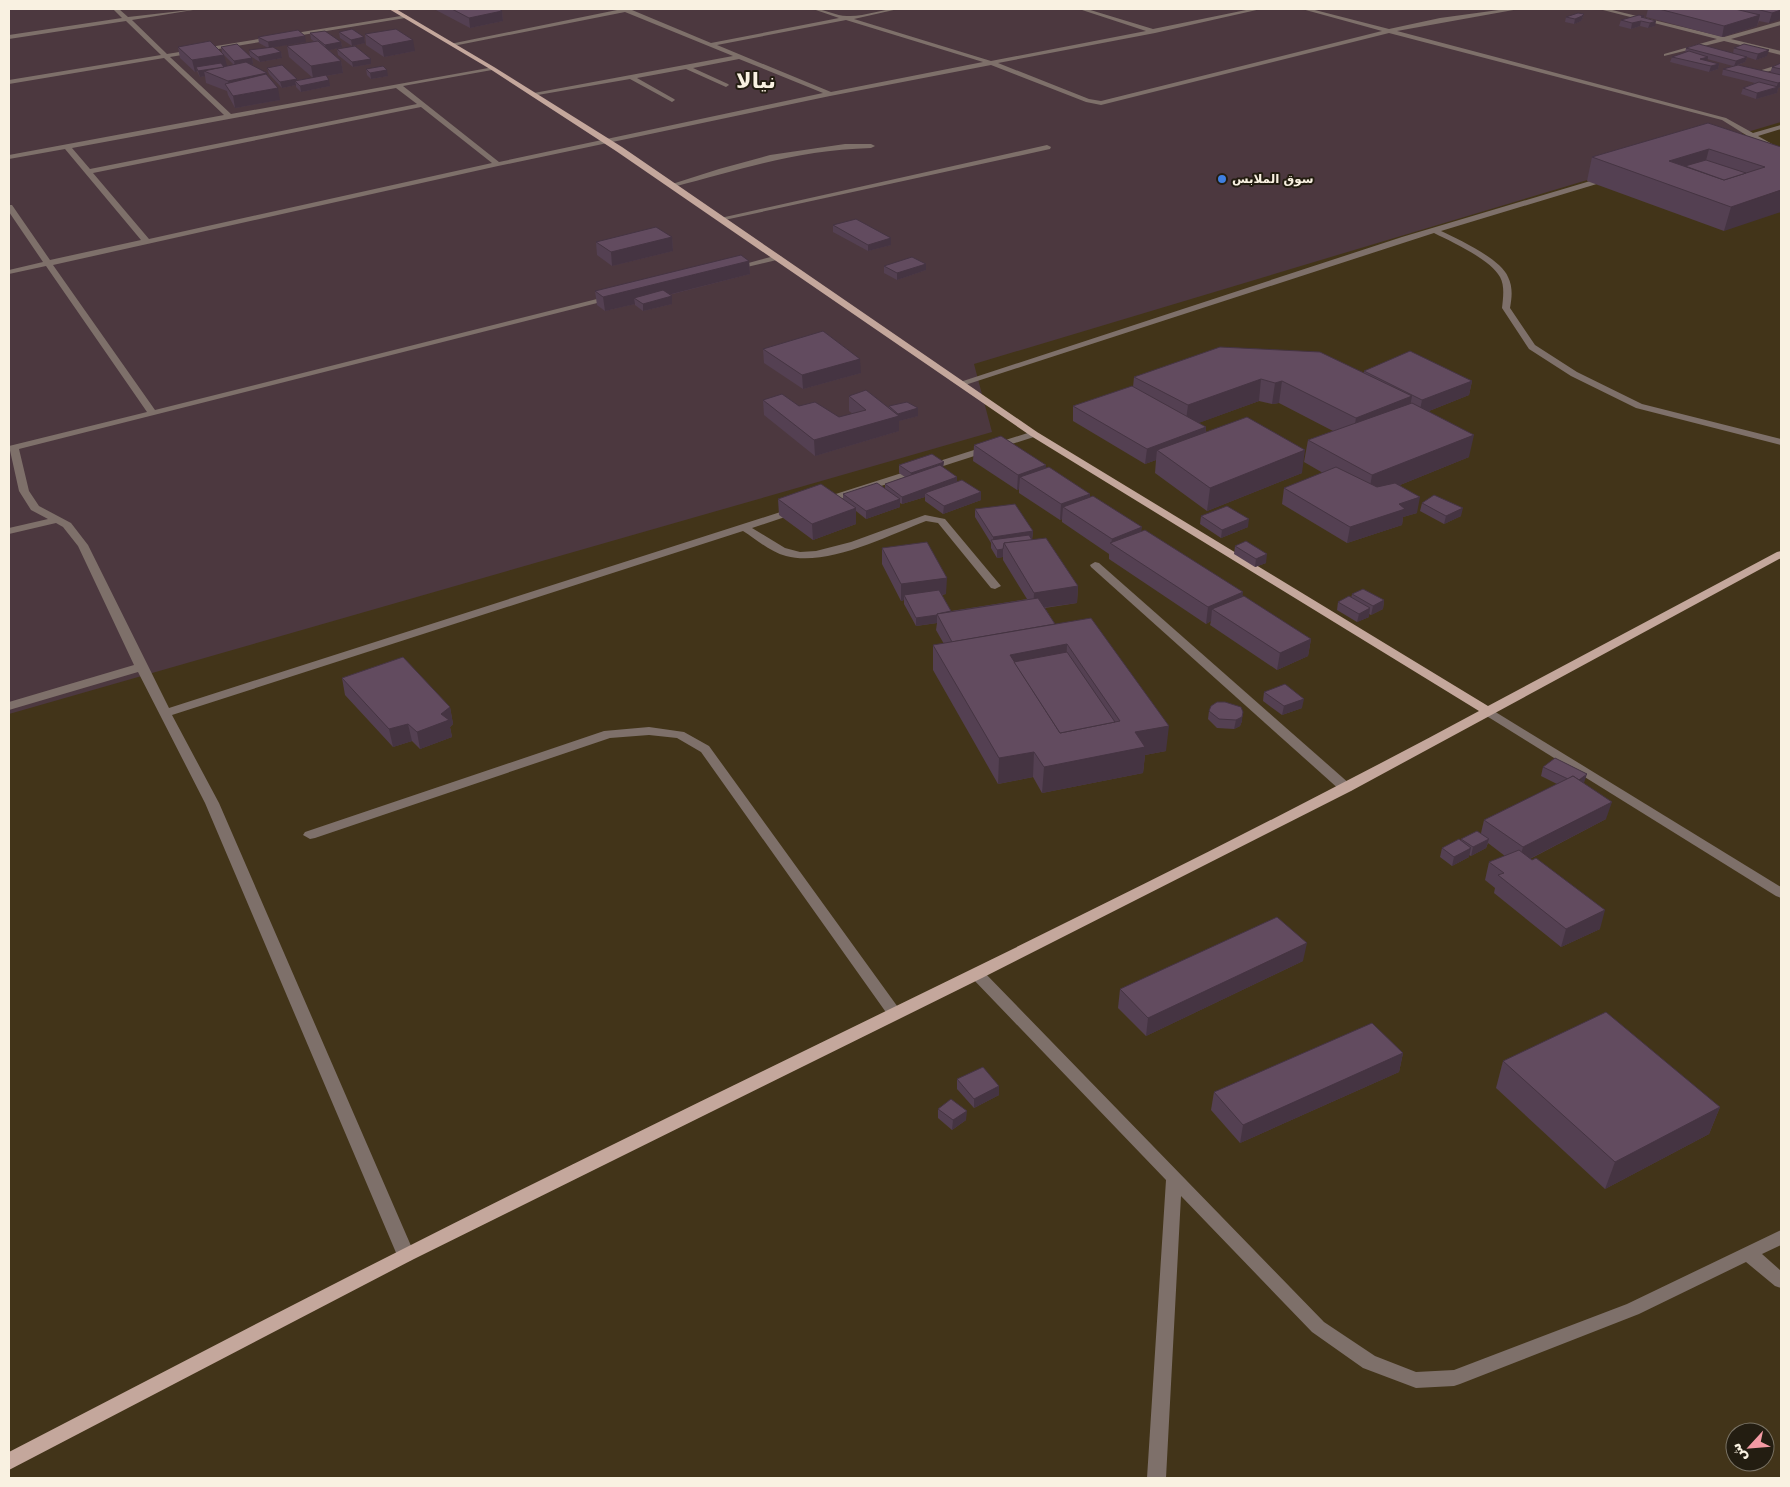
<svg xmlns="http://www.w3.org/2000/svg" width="1790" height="1487" font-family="'DejaVu Sans',Cairo,sans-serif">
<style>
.commercial{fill:#4c383f}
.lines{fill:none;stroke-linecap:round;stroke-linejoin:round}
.minor{fill:#7e706a;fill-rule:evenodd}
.major{fill:#c4a79c;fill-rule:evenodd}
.wall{fill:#544052;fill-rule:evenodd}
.shaded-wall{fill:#453442}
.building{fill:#624b5f;stroke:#453442;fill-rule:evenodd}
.shop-dot{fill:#3f7fe0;stroke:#231d11;stroke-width:2}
.labels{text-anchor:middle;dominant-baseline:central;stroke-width:4;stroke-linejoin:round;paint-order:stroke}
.far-poi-label{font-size:12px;font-weight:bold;fill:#f9f1e1;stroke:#231d11;text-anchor:start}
.far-town-label{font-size:21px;font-weight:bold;fill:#f9f1e1;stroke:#231d11}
</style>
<rect width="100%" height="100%" fill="#423419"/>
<polygon class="commercial" points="9,9 1781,9 1781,122 974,364 992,432 9,714"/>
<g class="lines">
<g class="minor">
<path d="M113,9H119L128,17L199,9L132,20L167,54L407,15L405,18L170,57L231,114L494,67L492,70L403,86L499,162L823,93L739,59L693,68L728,84L729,85L726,87L686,69L637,78L674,99L675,100L672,102L630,79L532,96L531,95L534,93L733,56L625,12L453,46L450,44L622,9H633L632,10L711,43L839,18L813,9C825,9 836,16 847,16C864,17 881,9 898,9L854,19L991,61L1146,31L1079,9H1087L1153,29L1251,9H1261L1155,33L998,63L1089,99L1101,101L1382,31L1302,9H1311L1389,29L1440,18L1506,9H1519L1397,31L1726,118L1753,133L1781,125V129L1758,136L1781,149V153L1751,138L1730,142V140L1746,135L1722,120L1389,33L1101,105L1086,102L991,65L830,96L498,166L53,265L155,410L613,295L617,298L19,449L29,491L39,506L71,523L88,545L169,708L796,507L801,510L800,512L752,528L785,548L800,552L816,551L851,542L925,515L945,519L1001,586L995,589L991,588L938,523L926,521C887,536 827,567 786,556C770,552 756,539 743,531L172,715L219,803L415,1255L412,1260L406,1262L400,1260L397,1255L205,803L138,672L9,710V702L134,665L78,546L63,527L56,523L9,534V528L48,519L31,510L19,491L9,446L147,412L46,266L9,274V270L43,262L9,212V205H12L50,260L141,240L65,149L9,159V155L224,115L164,58L9,84V80L161,55L126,21L9,39V35L122,18ZM846,20L983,62L831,92L717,45ZM396,88L417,104L90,169L72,148ZM421,107L492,163L149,239L93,173Z"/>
<polygon points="1599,9 1608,9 1724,37 1781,21 1781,25 1731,39 1781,51 1781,55 1724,41 1664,56 1664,54 1717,39"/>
<polygon points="1781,64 1781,68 1755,75 1752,73"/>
<path d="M845,144H871L875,146L871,148C797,150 743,169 673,187L669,185L719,169L770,155Z"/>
<polygon points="1047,145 1051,147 1050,149 720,221 716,219"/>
<path d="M1607,176L1611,178L1610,180L1441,231C1458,239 1501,259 1508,277C1513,287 1512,297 1510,308L1535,345L1577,372L1642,404L1781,439V445L1636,408L1571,376L1529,349L1502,308C1503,298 1505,286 1500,277C1490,259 1452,242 1434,233L965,385L962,386L957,383L1402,237Z"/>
<polygon points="778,255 782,257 781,259 734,270 730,268"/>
<polygon points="1034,431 1037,432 1037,436 828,503 820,503 819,501 820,499"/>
<polygon points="1095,562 1099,563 1351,785 1352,788 1351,791 1341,791 1091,567 1090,565"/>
<polygon points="1489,708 1781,887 1781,898 1776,896 1485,715 1483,712 1485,709"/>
<polygon points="649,727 684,732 709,746 900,1010 902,1014 900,1018 895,1019 890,1018 701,752 677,738 649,735 610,738 315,838 310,839 303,835 305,832 604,731"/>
<polygon points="977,969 982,970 1324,1322 1375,1356 1416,1372 1454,1370 1627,1304 1781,1230 1781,1245 1762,1254 1781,1271 1781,1288 1775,1286 1746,1262 1639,1314 1460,1384 1454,1386 1416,1388 1363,1368 1312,1332 1181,1196 1166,1478 1147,1478 1166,1180 972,978 970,974 972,970"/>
</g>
<path class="major" d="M389,9H396L494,67L622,147L1037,432L1488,706L1777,552L1781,551V558L1351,791L982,978L412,1260L9,1470V1452C139,1385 268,1317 399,1251C758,1069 1124,902 1479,711L1031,436L616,151L490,69Z"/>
</g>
<g class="wall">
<polygon points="434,9 499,9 502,11 503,21 470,28"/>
<polygon points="1648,9 1781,9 1769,23 1759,21 1757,26 1722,37 1646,17"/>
<polygon points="1584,14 1581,21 1574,24 1565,22 1566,17"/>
<polygon points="1644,18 1655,26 1648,28 1640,26 1631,29 1619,26 1621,20"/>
<polygon points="339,32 364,37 365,43 352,46 340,38"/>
<polygon points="310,33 341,42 342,47 329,50 341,61 343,73 326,76 330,86 301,92 296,87 296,85 282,88 269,74 267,68 298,80 313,78 289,57 287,46 315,42 311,39"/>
<polygon points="365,34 415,51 384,57 366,45"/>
<polygon points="258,37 306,42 273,47 281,52 282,58 260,62 250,56 249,50 268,48 259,43"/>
<path d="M178,47L222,52L221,47L252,58L253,64H250L267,73V76L280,100L235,108L228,95L227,91L206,83L205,76L200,77L197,71L195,72L180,58ZM224,55L234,65L224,67Z"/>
<polygon points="1686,48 1733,53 1734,48 1767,56 1756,60 1747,57 1745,62 1738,65 1770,73 1772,67 1781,63 1781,87 1778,88 1777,93 1756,99 1741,94 1743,88 1755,83 1722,75 1723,69 1733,66 1707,59 1707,61 1719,64 1718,69 1709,72 1670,62 1672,57 1685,53"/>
<polygon points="337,49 371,64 353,67 338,55"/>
<polygon points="366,69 388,76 371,79 367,75"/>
<polygon points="1708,123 1781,147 1724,231 1587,181 1592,157"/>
<polygon points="833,225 891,238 891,245 868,251 833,232"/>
<polygon points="672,237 673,251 612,266 597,255 596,242"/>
<polygon points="749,261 750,274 669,295 672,296 672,304 643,311 635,305 635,304 605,311 597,305 595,291"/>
<polygon points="926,264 926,270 897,280 884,273 884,266"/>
<polygon points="763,349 861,373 803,389 764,363"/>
<polygon points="1364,371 1472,381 1469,395 1429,411 1469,457 1400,485 1417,513 1403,517 1402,525 1347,543 1282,504 1284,488 1323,473 1304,462 1308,440 1333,431 1279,403 1272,404 1259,401 1198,423 1206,427 1206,432 1302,473 1207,511 1155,473 1156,460 1145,464 1073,421 1073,406 1133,387 1134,377 1364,373"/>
<polygon points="849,396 889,408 889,406 918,408 918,416 899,421 899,431 815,456 764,415 763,400 799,406 839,417 853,414 849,411"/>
<polygon points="974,445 1046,468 1090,494 1090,497 1141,531 1311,639 1308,656 1277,670 1210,625 1211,621 1206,624 1109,559 1109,554 1062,522 1062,519 1060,520 1019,493 1019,489 1017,490 973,461"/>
<polygon points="899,465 943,468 957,477 957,482 981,492 981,500 943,514 925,501 925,497 902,504 900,503 900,507 866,519 856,511 856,524 813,540 779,515 778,499 843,500 843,494 885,488 885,484 905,477 899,473"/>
<polygon points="1422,503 1461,516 1444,524 1420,511"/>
<polygon points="975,509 1033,531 1032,540 1078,586 1077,603 1045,608 1055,624 1166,751 1145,755 1143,773 1042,793 1033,777 998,784 933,670 933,645 944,644 936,630 937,623 916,626 904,604 904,600 901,601 882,564 882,548 946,594 942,595 951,611 1027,599 1003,560 1003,557 997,558 991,548 991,543 975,517"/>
<polygon points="1201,516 1248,527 1221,538 1200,524"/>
<polygon points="1235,546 1266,563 1255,567 1234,554"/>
<polygon points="1352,594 1384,600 1383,609 1371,615 1369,614 1369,617 1357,622 1337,610 1338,602 1351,598"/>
<polygon points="342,678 450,707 453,724 450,727 452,737 420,749 412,741 393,747 345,695"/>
<polygon points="1264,692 1302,708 1282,715 1263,701"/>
<polygon points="1209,711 1242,721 1240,726 1234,729 1217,728 1208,719"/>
<polygon points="1543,767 1584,783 1606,819 1530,859 1600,929 1561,947 1494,893 1495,888 1485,880 1489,862 1505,856 1488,843 1486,848 1471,856 1469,855 1469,857 1452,866 1440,857 1442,848 1461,841 1461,839 1481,833 1484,820 1557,784 1541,776"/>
<polygon points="1303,961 1146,1036 1118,1008 1120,989"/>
<polygon points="1403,1053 1399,1072 1240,1143 1211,1110 1214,1092"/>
<polygon points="1503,1061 1720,1107 1709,1134 1605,1189 1496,1088"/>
<polygon points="957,1079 999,1086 999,1095 974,1108 957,1089"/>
<polygon points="938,1109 966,1120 952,1130 938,1118"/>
</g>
<g class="shaded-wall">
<polygon points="1781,10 1781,19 1769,23 1772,13"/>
<polygon points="502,11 503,21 470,28 469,18"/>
<polygon points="1584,14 1581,21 1574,24 1575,19"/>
<polygon points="1760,15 1757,26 1722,37 1724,26"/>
<polygon points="1644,16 1643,21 1641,21 1640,26 1631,29 1632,23"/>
<polygon points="1656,21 1655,26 1648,28 1650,23"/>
<polygon points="305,36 306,42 269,48 268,42"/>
<polygon points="364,37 365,43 352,46 351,40"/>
<polygon points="413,40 415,51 384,57 382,46"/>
<polygon points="341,42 342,47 326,51 325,45"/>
<polygon points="1769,50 1767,56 1756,60 1758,54"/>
<polygon points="281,52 282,58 260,62 258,57"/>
<polygon points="224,55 227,66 198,71 196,67 197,71 195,72 192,60"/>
<polygon points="1708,57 1707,62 1700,59"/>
<polygon points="1747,57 1745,62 1734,66 1736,61"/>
<polygon points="252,58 253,64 235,66 234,61"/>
<polygon points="371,59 371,64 353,67 352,62"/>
<polygon points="341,61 343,73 313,78 311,66"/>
<polygon points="1719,64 1718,69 1709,72 1711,66"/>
<polygon points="225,67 204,71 205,76 200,77 198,71"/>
<polygon points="387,70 388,76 371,79 370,73"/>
<polygon points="267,73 269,84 231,93 228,81"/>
<polygon points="297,79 298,84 295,81 296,85 282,88 280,82"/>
<polygon points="329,80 330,86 301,92 300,86"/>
<polygon points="1781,82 1781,87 1778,88 1777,93 1756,99 1757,93 1776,88 1778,83"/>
<polygon points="278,88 280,100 235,108 233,96"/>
<polygon points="1709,149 1703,172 1669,161"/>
<polygon points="1781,190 1781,212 1724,231 1731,207"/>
<polygon points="672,237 673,251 612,266 611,252"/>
<polygon points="891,238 891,245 868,251 868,245"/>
<polygon points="749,261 750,274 640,302 634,298 635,304 605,311 603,297"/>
<polygon points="926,264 926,270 897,280 897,273"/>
<polygon points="672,296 672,304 643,311 643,304"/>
<polygon points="860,359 861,373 803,389 802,375"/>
<polygon points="1261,379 1259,401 1185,428 1188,405"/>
<polygon points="1282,381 1279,403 1272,404 1275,383"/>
<polygon points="1472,381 1469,395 1419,415 1422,400"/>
<polygon points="1412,396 1408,418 1352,441 1356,418"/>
<polygon points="918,408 918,416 899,421 899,431 815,456 814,440 898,416 898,414"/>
<polygon points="1206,427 1205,443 1157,450 1156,460 1145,464 1147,449"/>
<polygon points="1474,435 1469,457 1368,498 1372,475"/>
<polygon points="1305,450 1302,473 1207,511 1210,488"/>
<polygon points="944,462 943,469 910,481 911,473"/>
<polygon points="1046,465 1045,480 1020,477 1019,489 1017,490 1018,475"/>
<polygon points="957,477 957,485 925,493 925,497 902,504 902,497"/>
<polygon points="981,492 981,500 943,514 944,506"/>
<polygon points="1090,494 1089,509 1063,507 1062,519 1060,520 1061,504"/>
<polygon points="1420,497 1417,513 1403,517 1402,525 1347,543 1350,527 1399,504"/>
<polygon points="900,499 900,507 866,519 866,511"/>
<polygon points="856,508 856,524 813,540 812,524"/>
<polygon points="1463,508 1461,516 1444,524 1446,516"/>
<polygon points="1249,519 1248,527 1221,538 1222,530"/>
<polygon points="1142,527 1140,543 1111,544 1112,539"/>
<polygon points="1033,531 1032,540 993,542 993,537"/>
<polygon points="1003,549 1003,557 997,558 997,550"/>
<polygon points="1267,554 1266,563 1255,567 1256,559"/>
<polygon points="947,578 946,594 906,600 904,595 904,600 901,601 901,584"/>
<polygon points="1078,586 1077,603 1033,609 1034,593"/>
<polygon points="1243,592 1241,609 1212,609 1211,621 1206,624 1208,607"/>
<polygon points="1384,600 1383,609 1371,615 1373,606"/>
<polygon points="1370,608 1369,617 1357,622 1359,614"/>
<polygon points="937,615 937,623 916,626 916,618"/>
<polygon points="1311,639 1308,656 1277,670 1280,653"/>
<polygon points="1067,644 1066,669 1019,678 1010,655"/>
<polygon points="1304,699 1302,708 1282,715 1284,706"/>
<polygon points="450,707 453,724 450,727 452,737 420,749 417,732 441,714"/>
<polygon points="1243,712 1242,721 1240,726 1234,729 1236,720"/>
<polygon points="408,724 412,741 393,747 389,729"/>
<polygon points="1169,726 1166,751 1145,755 1143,773 1042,793 1044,767 1135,732"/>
<polygon points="1034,752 1033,777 998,784 999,758"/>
<polygon points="1587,774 1584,783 1573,792 1576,783"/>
<polygon points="1612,802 1606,819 1518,865 1523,847"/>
<polygon points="1489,839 1486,848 1471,856 1473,847"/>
<polygon points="1471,848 1469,857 1452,866 1454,857"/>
<polygon points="1605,910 1600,929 1561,947 1566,929"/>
<polygon points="1307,943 1303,961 1146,1036 1148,1018"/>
<polygon points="1403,1053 1399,1072 1240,1143 1243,1125"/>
<polygon points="999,1086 999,1095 974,1108 974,1099"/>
<polygon points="1720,1107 1709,1134 1605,1189 1615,1162"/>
<polygon points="967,1111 966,1120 952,1130 953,1120"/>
</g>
<g class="building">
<polygon points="452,9 499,9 502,11 469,18"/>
<polygon points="1659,9 1735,9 1760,15 1724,26"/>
<polygon points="1756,9 1781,9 1781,10 1772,13"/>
<polygon points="1578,13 1584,14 1582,16 1575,19 1566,17"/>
<polygon points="1639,15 1644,16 1641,17 1656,21 1650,23 1641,21 1632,23 1621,20"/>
<polygon points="352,29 364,37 351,40 339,32"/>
<polygon points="396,29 413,40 382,46 365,34"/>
<polygon points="298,30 305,36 268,42 258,37"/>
<polygon points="325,31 341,42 325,45 310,33"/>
<polygon points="210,41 224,55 192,60 178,47"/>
<polygon points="318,41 341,61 311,66 287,46"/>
<polygon points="237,44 252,58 234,61 221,47"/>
<polygon points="1699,44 1747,57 1736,61 1686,48"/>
<polygon points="1744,44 1769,50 1758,54 1734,48"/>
<polygon points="355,46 371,59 352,62 337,49"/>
<polygon points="273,47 281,52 258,57 249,50"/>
<polygon points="1689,51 1708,57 1700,59 1719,64 1711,66 1672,57"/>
<polygon points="246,62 267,73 228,81 204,71"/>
<polygon points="221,63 224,67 198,71 196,67"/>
<polygon points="1781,63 1781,69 1772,67"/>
<polygon points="282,65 297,79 280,82 267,68"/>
<polygon points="1738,65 1781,75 1781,82 1778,83 1723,69"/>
<polygon points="383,66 387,70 370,73 366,69"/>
<polygon points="266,74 278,88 233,96 225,84"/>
<polygon points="326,75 329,80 300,86 295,81"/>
<polygon points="1759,82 1778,87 1757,93 1743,88"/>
<path d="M1708,123L1781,147V190L1731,207L1592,157ZM1709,149L1765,167L1724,180L1669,161Z"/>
<polygon points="1706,160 1746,173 1724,180 1685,166"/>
<polygon points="856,219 891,238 868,245 833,225"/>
<polygon points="656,227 672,237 611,252 596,242"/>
<polygon points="741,255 749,261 603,297 595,291"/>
<polygon points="912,257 926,264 897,273 884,266"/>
<polygon points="663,290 672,296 643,304 634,298"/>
<polygon points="823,331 860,359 802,375 763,349"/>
<polygon points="1220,347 1320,352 1412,396 1356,418 1282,381 1275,383 1261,379 1188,405 1134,377"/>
<polygon points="1410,351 1472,381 1422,400 1364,371"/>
<polygon points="1132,386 1206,427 1147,449 1073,406"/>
<polygon points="866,390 899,416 814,440 763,400 782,394 799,406 815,402 839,417 866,410 849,396"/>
<polygon points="907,402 918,408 898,414 889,406"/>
<polygon points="1412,403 1474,435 1372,475 1308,440"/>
<polygon points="1247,417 1305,450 1210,488 1157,450"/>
<polygon points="1001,436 1046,465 1018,475 974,445"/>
<polygon points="932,454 944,462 911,473 899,465"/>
<polygon points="940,465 957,477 902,497 885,484"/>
<polygon points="1049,467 1090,494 1061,504 1020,477"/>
<polygon points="1336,467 1377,487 1395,483 1420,497 1399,504 1405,509 1350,527 1284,488"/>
<polygon points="962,480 981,492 944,506 925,493"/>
<polygon points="877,483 900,499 866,511 843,494"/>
<polygon points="821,484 856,508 812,524 778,499"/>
<polygon points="1434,495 1463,508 1446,516 1422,503"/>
<polygon points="1093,496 1142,527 1112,539 1063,507"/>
<polygon points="1015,504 1033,531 993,537 975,509"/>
<polygon points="1227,506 1249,519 1222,530 1201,516"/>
<polygon points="1145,530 1243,592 1208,607 1110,543"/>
<polygon points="1029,535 1032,540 1004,543 1003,549 997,550 991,540"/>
<polygon points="1046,538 1078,586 1034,593 1004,543"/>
<polygon points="1246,541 1267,554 1256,559 1235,546"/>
<polygon points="927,542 947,578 901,584 882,548"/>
<polygon points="1363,589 1384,600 1373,606 1352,594"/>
<polygon points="939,590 951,611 937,614 937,615 916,618 904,595"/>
<polygon points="1244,596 1311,639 1280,653 1212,609"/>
<polygon points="1349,596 1370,608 1359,614 1338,602"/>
<polygon points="1038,598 1055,624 952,642 937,614"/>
<path d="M1091,618L1169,726L1135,732L1145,747L1044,767L1034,752L999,758L933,645ZM1067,644L1120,721L1060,733L1010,655Z"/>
<polygon points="1067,652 1115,722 1060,733 1014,662"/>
<polygon points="403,657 450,707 441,714 449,720 417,732 408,724 389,729 342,678"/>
<polygon points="1285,684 1304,699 1284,706 1264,692"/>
<polygon points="1217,702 1225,702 1241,707 1243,712 1242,717 1236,720 1219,719 1209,711 1211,706"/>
<polygon points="1555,758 1587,774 1579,780 1573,776 1568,779 1543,767"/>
<polygon points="1573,776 1612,802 1523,847 1484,820"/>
<polygon points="1477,831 1489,839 1473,847 1461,839"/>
<polygon points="1459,839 1471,848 1454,857 1442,848"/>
<polygon points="1519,850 1532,860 1536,858 1605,910 1566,929 1498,875 1504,873 1489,862"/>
<polygon points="1277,917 1307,943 1148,1018 1120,989"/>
<polygon points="1606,1012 1720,1107 1615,1162 1503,1061"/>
<polygon points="1372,1023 1403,1053 1243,1125 1214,1092"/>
<polygon points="983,1067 999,1086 974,1099 957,1079"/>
<polygon points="951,1099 967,1111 953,1120 938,1109"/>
</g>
<circle class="shop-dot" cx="1222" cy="179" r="5"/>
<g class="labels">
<g class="far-poi-label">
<text x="1232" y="179">سوق الملابس</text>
</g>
<g class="far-town-label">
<text x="756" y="81">نيالا</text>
</g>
</g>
<rect width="1790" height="1487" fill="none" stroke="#f9f1e1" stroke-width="20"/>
<g transform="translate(1750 1447) rotate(244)"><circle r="24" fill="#231d11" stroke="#797264"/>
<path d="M0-4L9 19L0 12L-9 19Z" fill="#f49aa4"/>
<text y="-8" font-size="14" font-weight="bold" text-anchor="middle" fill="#f9f1e1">ش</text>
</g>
</svg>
